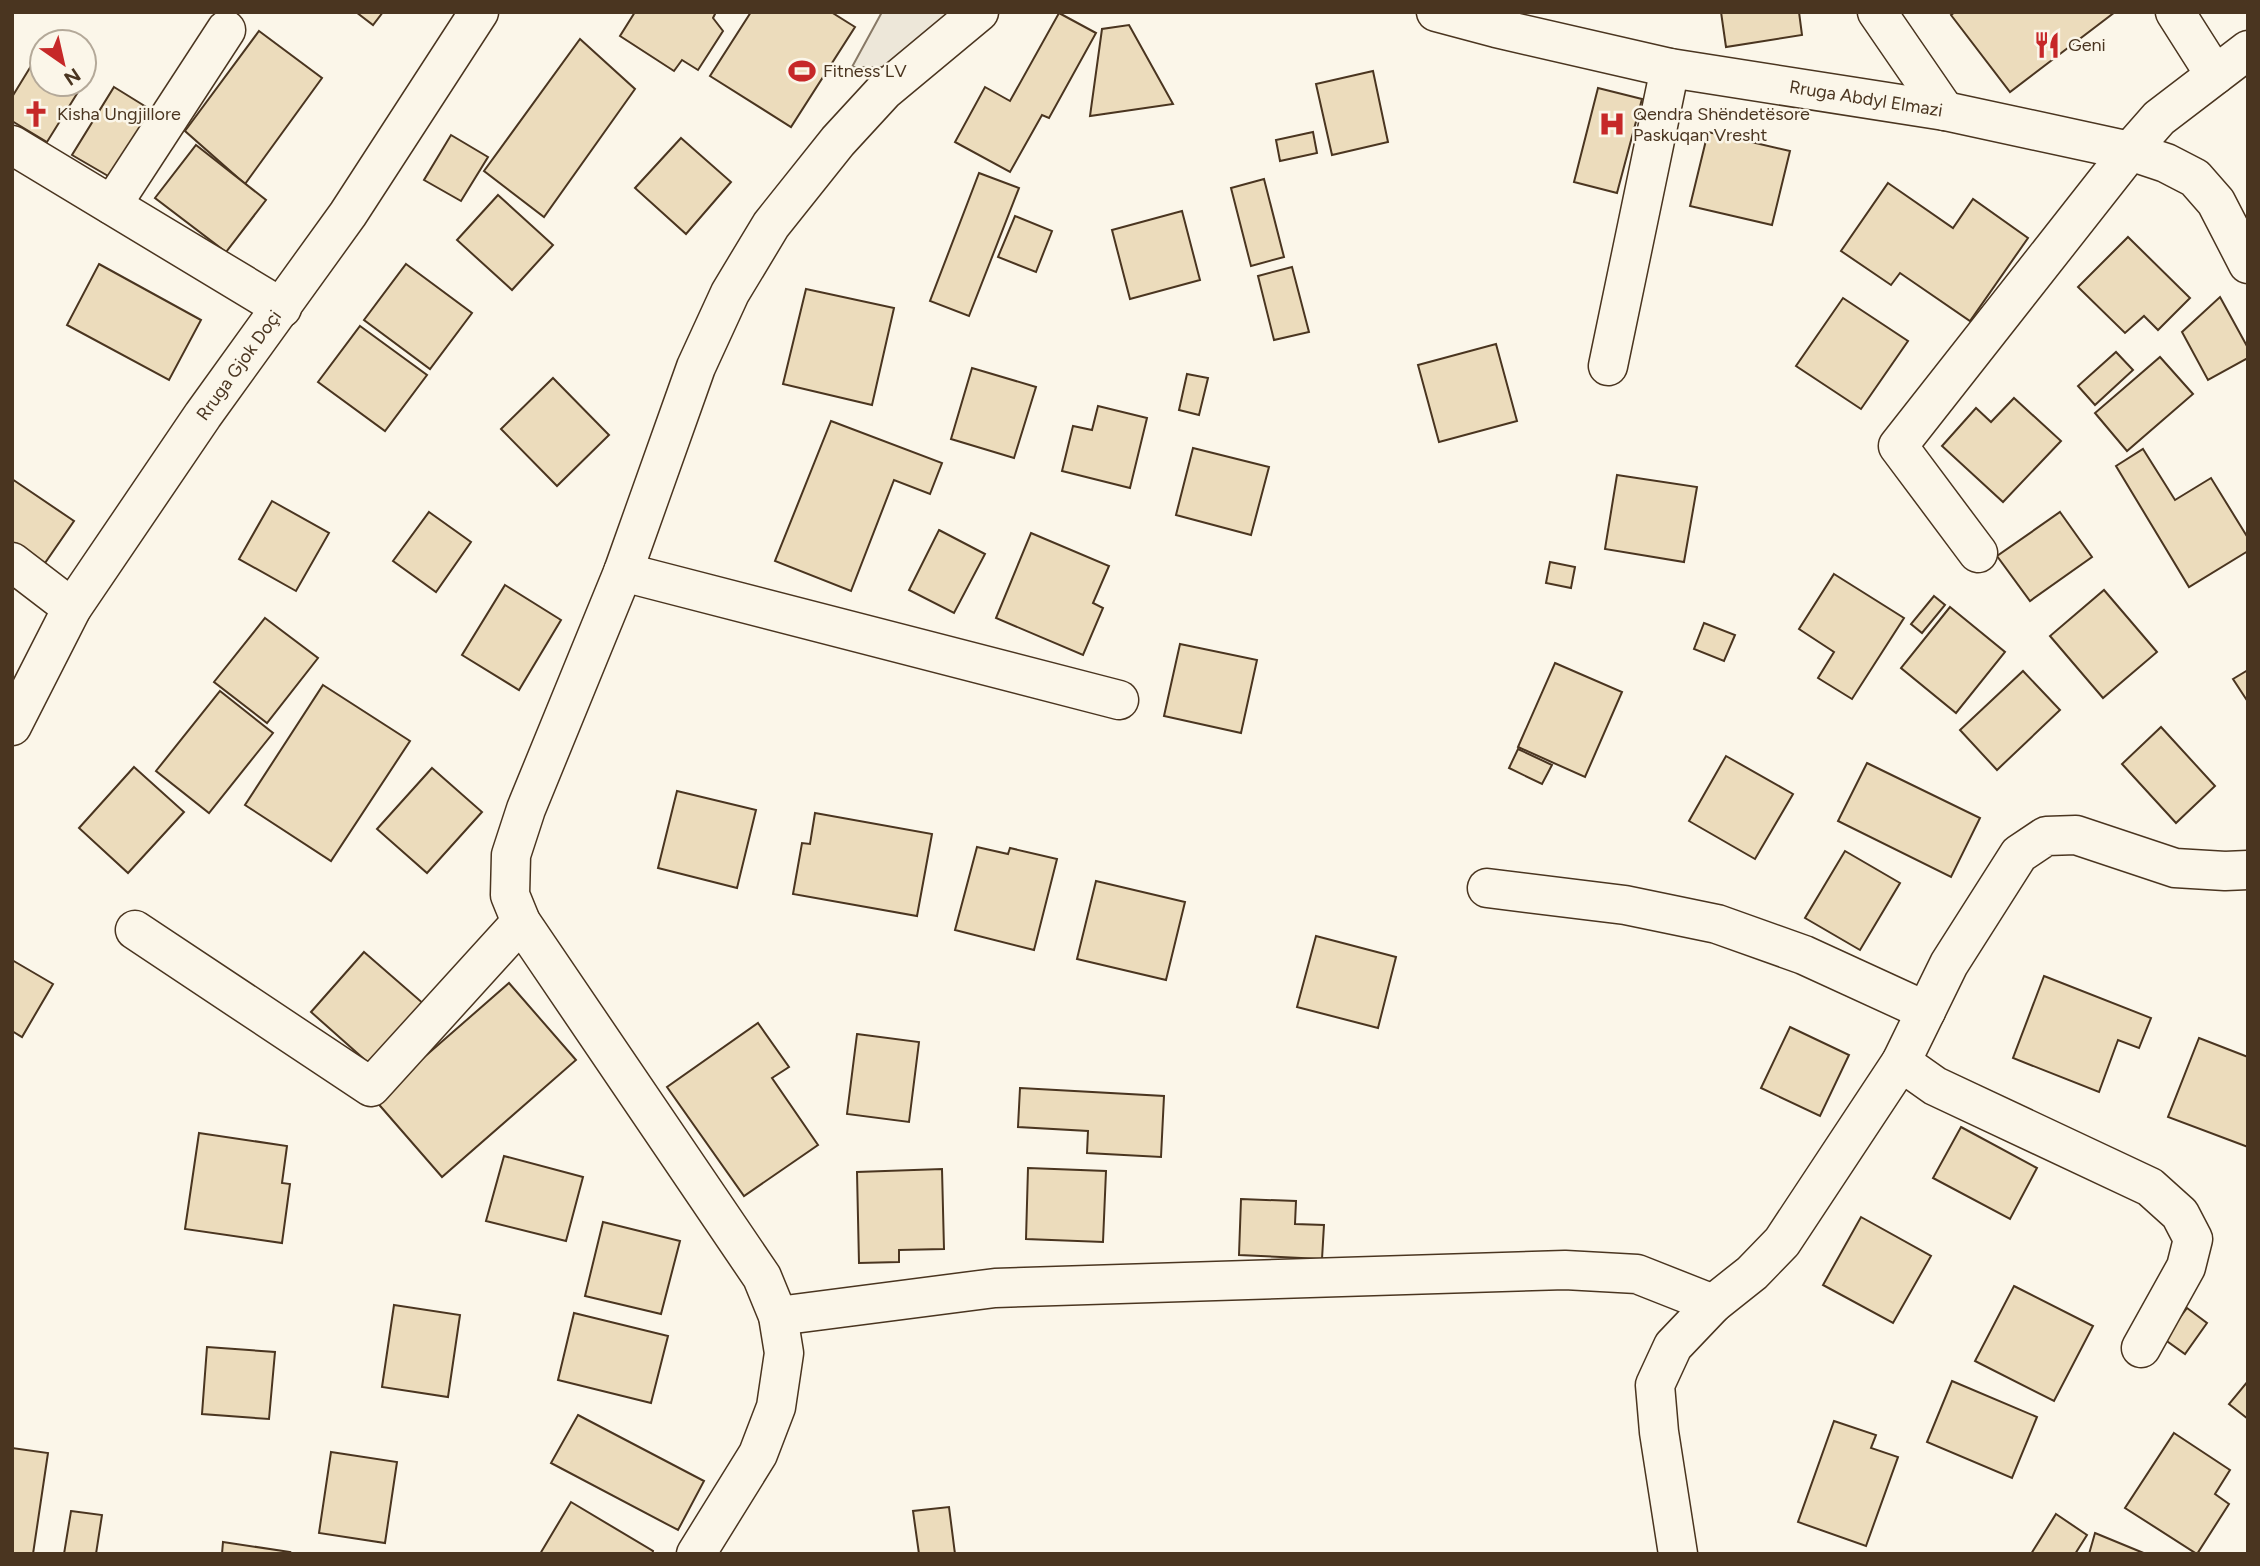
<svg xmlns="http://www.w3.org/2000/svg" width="2260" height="1566" font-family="Figtree,sans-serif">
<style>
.parking{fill:#ede7d9;stroke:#887966;stroke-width:2}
.building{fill:#ecdcbc;stroke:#4a3520;stroke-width:2}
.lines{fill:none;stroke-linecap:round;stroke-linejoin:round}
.minor-casing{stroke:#4a3520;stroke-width:41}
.minor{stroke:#fbf6e9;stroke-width:38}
.labels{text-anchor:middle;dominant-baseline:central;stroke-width:5;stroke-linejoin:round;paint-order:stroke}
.poi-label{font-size:18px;fill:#4a3520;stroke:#fbf6e9;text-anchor:start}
.street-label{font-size:18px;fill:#4a3520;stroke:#fbf6e9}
</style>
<rect width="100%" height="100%" fill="#fbf6e9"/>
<polygon class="parking" points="882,12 956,12 888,67 852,67"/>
<g class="building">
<polygon points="356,12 383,12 373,25"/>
<polygon points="635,12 716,12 713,18 723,31 698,70 682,60 674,71 620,36"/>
<polygon points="751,12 831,12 855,27 791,127 710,76"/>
<polygon points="1721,12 1799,12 1802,35 1726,47"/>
<polygon points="1955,12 2115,12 2010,92 1951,15"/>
<polygon points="1059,13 1096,33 1049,118 1042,115 1010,172 955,142 985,87 1010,101"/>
<polygon points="1129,25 1173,104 1090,116 1102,29"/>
<polygon points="259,31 322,78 245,184 185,131"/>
<polygon points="580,39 635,89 544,217 484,171"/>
<polygon points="42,48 42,84 83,84 47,142 12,121 12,97"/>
<polygon points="1373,71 1388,142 1332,155 1316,84"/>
<polygon points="114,87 156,113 115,180 72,155"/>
<polygon points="1598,88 1642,99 1617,193 1574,182"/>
<polygon points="1313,132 1317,153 1280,161 1276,140"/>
<polygon points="1708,132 1790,151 1772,225 1690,206"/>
<polygon points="451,135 488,157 461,201 424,180"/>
<polygon points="681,138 731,182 686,234 635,188"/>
<polygon points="196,145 266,200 226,252 155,198"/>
<polygon points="979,173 1019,188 969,316 930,301"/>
<polygon points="1264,179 1284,257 1251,266 1231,188"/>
<polygon points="1888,183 1953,228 1973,199 2028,238 1970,321 1900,273 1891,285 1841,251"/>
<polygon points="498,195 553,245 512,290 457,240"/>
<polygon points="1182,211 1200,280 1130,299 1112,230"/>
<polygon points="1015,216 1052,231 1036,272 998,257"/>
<polygon points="2128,237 2190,298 2158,330 2144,316 2125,333 2078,287"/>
<polygon points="99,264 201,320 169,380 67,325"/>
<polygon points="406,264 472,313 430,369 364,320"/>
<polygon points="1292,267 1309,332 1274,340 1258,276"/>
<polygon points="806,289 894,308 872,405 783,384"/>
<polygon points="2220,297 2248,348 2248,358 2208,380 2182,332"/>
<polygon points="1843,298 1908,341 1861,409 1796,366"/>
<polygon points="360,326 427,375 385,431 318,382"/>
<polygon points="1496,344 1517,421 1439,442 1418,365"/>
<polygon points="2116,352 2133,370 2095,405 2078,386"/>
<polygon points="2160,357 2193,394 2127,451 2095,413"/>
<polygon points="972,368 1036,387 1014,458 951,439"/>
<polygon points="1187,374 1208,378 1199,415 1179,410"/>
<polygon points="553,378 609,435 557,486 501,429"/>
<polygon points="2014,398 2061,441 2003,502 1942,446 1976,408 1991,422"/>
<polygon points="1098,406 1147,418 1130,488 1062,471 1073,426 1092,430"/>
<polygon points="831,421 942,463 930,494 894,480 851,591 775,561"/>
<polygon points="1193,448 1269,467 1251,535 1176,515"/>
<polygon points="2143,449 2175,500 2211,478 2248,538 2248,551 2189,587 2116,466"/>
<polygon points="1617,475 1697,487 1684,562 1605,549"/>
<polygon points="12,479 74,521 27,589 12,579"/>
<polygon points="272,501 329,533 296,591 239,559"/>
<polygon points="429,512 471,542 436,592 393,561"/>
<polygon points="2060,512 2092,557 2030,601 1997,556"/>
<polygon points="939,530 985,554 954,613 909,590"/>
<polygon points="1031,533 1109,566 1093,603 1103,608 1083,655 996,618"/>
<polygon points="1550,562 1575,567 1571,588 1546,583"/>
<polygon points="1834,574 1904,618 1852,699 1818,678 1834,652 1799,629"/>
<polygon points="505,585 561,620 519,690 462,655"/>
<polygon points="2104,590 2157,652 2103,698 2050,636"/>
<polygon points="1934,596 1945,605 1922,633 1911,624"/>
<polygon points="1950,607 2005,652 1956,713 1901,668"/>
<polygon points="265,618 318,658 267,723 214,682"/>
<polygon points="1704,623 1735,635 1724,661 1694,649"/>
<polygon points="1180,644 1257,660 1241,733 1164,716"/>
<polygon points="1555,663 1622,692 1585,777 1518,747"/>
<polygon points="2248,670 2248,702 2233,679"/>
<polygon points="2023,671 2060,710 1997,770 1960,730"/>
<polygon points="323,685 410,741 331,861 245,805"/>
<polygon points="220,691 273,733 209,813 156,771"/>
<polygon points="2161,727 2215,786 2176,823 2122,764"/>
<polygon points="1518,749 1552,765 1542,784 1509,768"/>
<polygon points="1726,756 1793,794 1755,859 1689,821"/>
<polygon points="1867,763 1980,818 1951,877 1838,821"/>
<polygon points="134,767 184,812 128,873 79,828"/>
<polygon points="432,768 482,812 427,873 377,829"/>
<polygon points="677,791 756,810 737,888 658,868"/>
<polygon points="815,813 932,834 917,916 793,894 802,843 810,844"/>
<polygon points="977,847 1008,854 1010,848 1057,859 1034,950 955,930"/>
<polygon points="1845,851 1900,883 1860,950 1805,918"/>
<polygon points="1096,881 1185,902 1166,980 1077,959"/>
<polygon points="1316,936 1396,957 1378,1028 1297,1007"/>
<polygon points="364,952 425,1005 373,1067 311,1012"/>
<polygon points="12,960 53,984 22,1037 12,1031"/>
<polygon points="2044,976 2151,1018 2139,1048 2118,1040 2099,1092 2013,1058"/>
<polygon points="509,983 576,1060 442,1177 375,1100"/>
<polygon points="758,1023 789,1067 772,1078 818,1145 744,1196 667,1087"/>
<polygon points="1790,1027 1849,1055 1820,1116 1761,1088"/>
<polygon points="857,1034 919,1042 909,1122 847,1114"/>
<polygon points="2199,1038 2248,1057 2248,1147 2168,1117"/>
<polygon points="1020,1088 1164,1096 1161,1157 1087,1153 1088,1131 1018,1127"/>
<polygon points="1961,1127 2037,1168 2010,1219 1933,1178"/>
<polygon points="199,1133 287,1146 282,1183 290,1184 282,1243 185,1229"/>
<polygon points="504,1156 583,1177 566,1241 486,1221"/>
<polygon points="1028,1168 1106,1171 1103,1242 1026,1239"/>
<polygon points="942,1169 944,1249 899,1250 899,1262 859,1263 857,1172"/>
<polygon points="1241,1199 1296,1201 1295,1224 1324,1225 1322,1259 1239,1255"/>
<polygon points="1861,1217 1931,1256 1893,1323 1823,1285"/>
<polygon points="603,1222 680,1241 661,1314 585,1296"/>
<polygon points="2014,1286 2093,1326 2054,1401 1975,1361"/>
<polygon points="394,1305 460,1315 448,1397 382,1387"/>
<polygon points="2187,1308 2207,1323 2185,1354 2164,1339"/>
<polygon points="574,1313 668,1336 651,1403 558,1380"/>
<polygon points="207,1347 275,1352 269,1419 202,1414"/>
<polygon points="1952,1381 2037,1417 2012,1478 1927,1442"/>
<polygon points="2248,1381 2248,1419 2229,1404"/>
<polygon points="578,1415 704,1481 678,1530 551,1463"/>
<polygon points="1834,1421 1876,1435 1871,1448 1898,1457 1866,1546 1798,1522"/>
<polygon points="2174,1433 2230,1470 2215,1494 2229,1504 2197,1554 2125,1508"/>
<polygon points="12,1448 48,1453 33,1554 12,1554"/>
<polygon points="331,1452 397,1462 385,1543 319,1533"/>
<polygon points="571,1502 653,1551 652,1554 540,1554"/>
<polygon points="949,1507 955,1554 919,1554 913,1511"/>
<polygon points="71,1511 102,1515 96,1554 64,1554"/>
<polygon points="2056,1514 2087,1535 2075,1554 2031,1554"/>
<polygon points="2095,1533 2146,1554 2089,1554"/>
<polygon points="223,1542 290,1552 289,1554 222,1554"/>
</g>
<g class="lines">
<defs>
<g id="minor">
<path id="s1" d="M1436,12L1496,28L1670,68L1945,111L2130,151L2166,163L2195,178L2216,202L2248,264"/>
<polyline points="1877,12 1945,111"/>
<polyline points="2175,12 2215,75"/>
<polyline points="12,145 282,308"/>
<polyline points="112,205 226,30"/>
<polyline points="1608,366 1670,68"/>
<polyline points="1978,553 1898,446 2130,151 2159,118 2248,50"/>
<polyline points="12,562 72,608"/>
<polyline points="623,572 1119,700"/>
<path id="s2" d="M12,726L72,608L203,415L348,214L479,12"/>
<polyline points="1487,888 1625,905 1717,924 1804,955 1926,1011"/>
<polyline points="135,930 371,1087 521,922"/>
<polyline points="1901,1062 1935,1086 2150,1187 2180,1214 2193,1239 2186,1267 2141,1348"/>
<polyline points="778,1316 995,1288 1565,1270 1637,1274 1713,1304"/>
<polyline points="696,1554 758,1454 776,1407 784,1353 778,1316 762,1277 521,922 510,895 511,855 526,809 623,572 696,367 730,293 771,225 838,141 884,91 979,12"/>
<polyline points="1678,1554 1659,1432 1655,1385 1673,1346 1713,1304 1752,1273 1782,1242 1901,1062 1949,964 2019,854 2046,836 2076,835 2175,868 2225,871 2248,870"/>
</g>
</defs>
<use href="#minor" class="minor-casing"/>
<use href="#minor" class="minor"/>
</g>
<defs>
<symbol id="restaurant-bare" viewBox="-9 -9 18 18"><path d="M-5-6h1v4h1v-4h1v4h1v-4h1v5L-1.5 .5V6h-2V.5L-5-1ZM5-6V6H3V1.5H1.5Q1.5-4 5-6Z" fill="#c62828" stroke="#fbf6e9" stroke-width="2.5" paint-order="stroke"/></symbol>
<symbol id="stadium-bare" viewBox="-9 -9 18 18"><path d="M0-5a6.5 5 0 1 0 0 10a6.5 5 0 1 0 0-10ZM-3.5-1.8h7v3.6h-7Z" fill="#c62828" stroke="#fbf6e9" stroke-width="2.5" paint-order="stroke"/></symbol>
<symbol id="church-bare" viewBox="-9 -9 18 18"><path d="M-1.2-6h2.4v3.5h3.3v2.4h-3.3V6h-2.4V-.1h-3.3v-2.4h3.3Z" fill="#c62828" stroke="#fbf6e9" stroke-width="2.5" paint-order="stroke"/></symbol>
<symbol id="hospital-bare" viewBox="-9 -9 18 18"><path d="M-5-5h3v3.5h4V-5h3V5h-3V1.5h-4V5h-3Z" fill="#c62828" stroke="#fbf6e9" stroke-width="2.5" paint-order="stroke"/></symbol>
</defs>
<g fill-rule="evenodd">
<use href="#restaurant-bare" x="2028" y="26" width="38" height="38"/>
<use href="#stadium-bare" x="783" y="52" width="38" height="38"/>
<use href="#church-bare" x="17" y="95" width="38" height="38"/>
<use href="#hospital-bare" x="1593" y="105" width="38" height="38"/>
</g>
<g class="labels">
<g class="poi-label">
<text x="2068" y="45">Geni</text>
<text x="823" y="71">Fitness LV</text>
<text x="57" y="114">Kisha Ungjillore</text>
<text x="1633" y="114">Qendra Shëndetësore<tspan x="1633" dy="21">Paskuqan Vresht</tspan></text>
</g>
<g class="street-label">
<text stroke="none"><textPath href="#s1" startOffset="439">Rruga Abdyl Elmazi</textPath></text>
<text stroke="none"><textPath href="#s2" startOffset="427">Rruga Gjok Doçi</textPath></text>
</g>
</g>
<rect width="2260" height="1566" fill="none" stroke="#4a3520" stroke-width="28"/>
<g transform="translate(63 63) rotate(146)"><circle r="33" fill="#fbf6e9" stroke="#b4a999" stroke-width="2"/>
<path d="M0-5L12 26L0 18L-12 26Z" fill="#c62828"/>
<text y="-10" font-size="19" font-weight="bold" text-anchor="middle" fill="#4a3520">N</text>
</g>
</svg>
